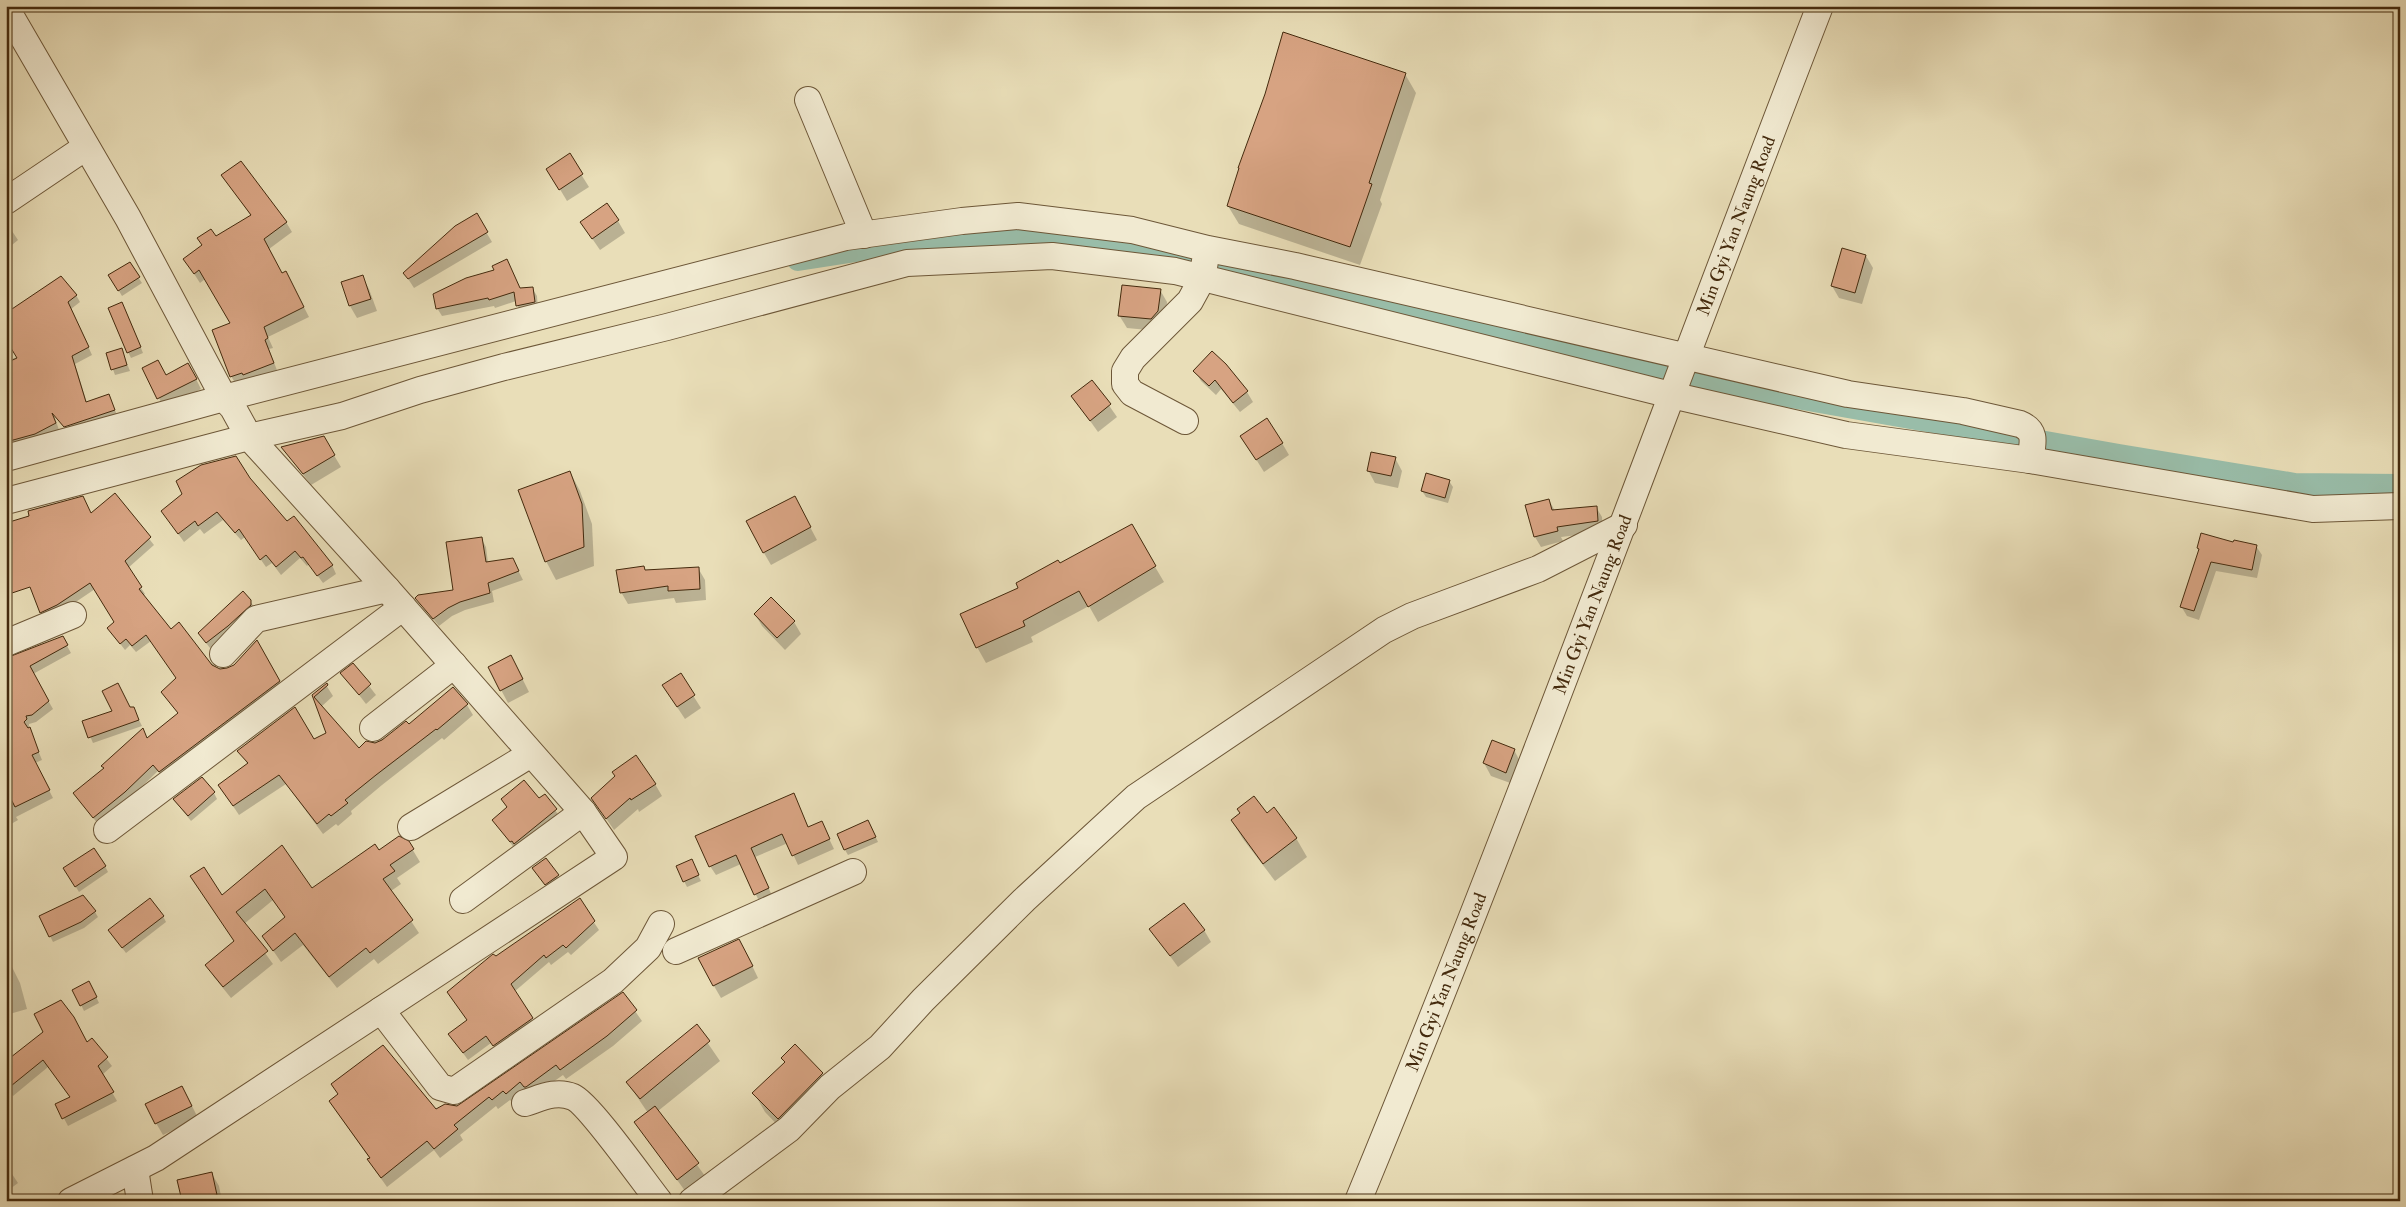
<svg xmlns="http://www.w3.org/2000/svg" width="2406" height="1207" font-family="'IM FELL Double Pica',serif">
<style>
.shadow{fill:#0003}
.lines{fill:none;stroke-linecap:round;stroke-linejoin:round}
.canal{stroke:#99bda9;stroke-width:22}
.building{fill:#d7a382;stroke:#442a0d}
.minor-casing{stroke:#6d5738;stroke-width:28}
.minor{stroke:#f1ead1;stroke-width:26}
.labels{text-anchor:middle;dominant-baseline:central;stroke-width:5;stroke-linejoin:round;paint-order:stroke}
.street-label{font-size:18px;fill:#442a0d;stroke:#f1ead1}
</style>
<rect width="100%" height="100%" fill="#e9deb8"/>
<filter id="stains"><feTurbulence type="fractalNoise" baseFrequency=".004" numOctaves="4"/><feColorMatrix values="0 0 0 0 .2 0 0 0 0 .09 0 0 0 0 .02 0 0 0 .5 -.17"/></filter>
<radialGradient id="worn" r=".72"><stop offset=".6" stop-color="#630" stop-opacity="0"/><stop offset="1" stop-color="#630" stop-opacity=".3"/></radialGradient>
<g class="shadow">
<polygon points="1405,74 1416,93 1380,200 1382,204 1360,265 1239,224 1228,206"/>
<polygon points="569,155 589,187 567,201 555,181"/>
<polygon points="223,175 286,222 292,232 269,249 282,275 291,282 309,317 268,337 273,348 269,349 278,373 237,386 231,376 231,324 205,279 200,283 191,269 216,238 251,216"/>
<polygon points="476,215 492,242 414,288 405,274"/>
<polygon points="618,221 625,233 600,250 589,234"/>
<polygon points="6,222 18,240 6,250"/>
<polygon points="1866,256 1873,268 1862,304 1839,298 1832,286"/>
<polygon points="129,264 142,283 122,296 110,276"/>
<polygon points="362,276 369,289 377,311 357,318 350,306 342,283"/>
<polygon points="532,288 537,296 538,310 521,314 516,301 495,308 494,306 442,316 437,308"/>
<polygon points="1160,290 1167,302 1165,324 1158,331 1127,328 1119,315"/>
<polygon points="76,295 80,302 71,309 92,355 75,364 87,403 108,395 118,417 69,433 54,415 59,430 10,449 6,442 6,361 17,357 6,337 6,311 8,314"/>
<polygon points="125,309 143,353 131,358 128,352"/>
<polygon points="121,349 130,371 115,375 107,353"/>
<polygon points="1195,371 1247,392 1253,402 1240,412 1221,389 1216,395 1201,381"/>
<polygon points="194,375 201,389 164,408 159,398 166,377"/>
<polygon points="1092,381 1117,417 1098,432 1073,397"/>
<polygon points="323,437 341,467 311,485 282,447"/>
<polygon points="1282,443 1289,455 1264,472 1249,448"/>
<polygon points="1395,458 1402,471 1398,488 1375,483 1368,470"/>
<polygon points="570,472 580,491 592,524 594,566 556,580 546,561"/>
<polygon points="249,479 287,522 332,565 336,574 323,583 309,564 307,566 300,558 281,575 272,563 266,567 245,537 241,540 223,520 204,534 200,529 184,542 163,512"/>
<polygon points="1449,481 1453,487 1448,503 1426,497 1422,491"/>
<polygon points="115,495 154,545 128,568 145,594 143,596 171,631 220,670 227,670 234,666 257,642 283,688 164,778 158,771 129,799 98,824 79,800 179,714 162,693 177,678 151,641 136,652 130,645 125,650 108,628 115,622 95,589 61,612 45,619 41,612 91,515"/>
<polygon points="1549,500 1555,511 1596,507 1602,517 1603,532 1561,537 1563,541 1541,547 1535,537"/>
<polygon points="801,510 817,540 771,565 764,553"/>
<polygon points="1131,526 1164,582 1098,622 1089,606 1031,637 1033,642 986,663 977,647 1020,589"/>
<polygon points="481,538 486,547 488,563 517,568 523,580 492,591 494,602 465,610 452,616 439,626 416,598 455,591"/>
<polygon points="2234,543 2256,546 2262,555 2257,578 2216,571 2199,620 2187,616 2181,606 2199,551 2198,548"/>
<polygon points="698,568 705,580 706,600 676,603 674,598 628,604 621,592 646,571"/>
<polygon points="250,601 254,607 231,632 210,648 202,638"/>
<polygon points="755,614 794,622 801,634 785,650 762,626"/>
<polygon points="6,615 14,633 6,637"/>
<polygon points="62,637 71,653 33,674 53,709 36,722 29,724 29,728 42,760 35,763 53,798 16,817 18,820 6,827 6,659"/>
<polygon points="353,665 376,695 366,704 342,673"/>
<polygon points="489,667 517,668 529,692 508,703"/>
<polygon points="680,675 701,708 685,719 671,698"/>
<polygon points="326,685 333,696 321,707 359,750 409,726 467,705 473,715 444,740 442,738 382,785 351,811 352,814 338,826 336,824 323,834 286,784 239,815 219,785 248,765 239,751 313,740 327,734 313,695"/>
<polygon points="129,708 136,714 142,726 93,743 84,722"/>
<polygon points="1514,750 1521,763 1513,784 1491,776 1484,763"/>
<polygon points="655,784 662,796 639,812 638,809 614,830 592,798"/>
<polygon points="214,793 217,799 191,821 174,800"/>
<polygon points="793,795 809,828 821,822 834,849 798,865 788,843 755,857 773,898 760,903 741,864 716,875 710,866"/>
<polygon points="545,796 562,820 517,852 494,820 508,809 503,799 539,800"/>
<polygon points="1241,814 1267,815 1296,838 1307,857 1275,881 1243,839 1232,821"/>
<polygon points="871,827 878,842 848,855 845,850"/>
<polygon points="408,842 420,862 397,878 401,884 391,891 419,933 378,964 374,959 337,988 303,945 281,962 263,936 286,918 273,900 244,924 273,964 231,998 214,977 207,965 235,942 192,877 222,896 282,847 312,890 379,852"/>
<polygon points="546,860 565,888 553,896 534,868"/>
<polygon points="105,866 108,872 79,892 68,874"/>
<polygon points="677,867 694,867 701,881 687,887"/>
<polygon points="579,900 599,930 571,955 568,952 551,965 549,962 514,992 536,1027 499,1052 491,1043 468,1060 450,1035 468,1021 496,957"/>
<polygon points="95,912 98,917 84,928 53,942 50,936"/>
<polygon points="163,916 166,922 126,953 113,936"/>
<polygon points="1151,930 1204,930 1211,942 1178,967"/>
<polygon points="746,953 758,978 721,998 714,986"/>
<polygon points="6,955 20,983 27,1009 6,1015"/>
<polygon points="92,988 99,1003 84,1011 74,990"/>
<polygon points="623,994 642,1021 613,1046 566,1079 563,1075 532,1097 513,1103 510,1100 498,1109 496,1106 460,1135 463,1140 440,1158 434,1150 387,1187 375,1170 370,1159 336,1111 435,1110 456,1107"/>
<polygon points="696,1026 720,1061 658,1111 705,1176 685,1191 636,1122 648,1113 627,1082"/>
<polygon points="92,1040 112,1066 102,1075 117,1101 68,1126 57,1105 71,1098 48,1067 13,1096 6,1087 6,1054 10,1060 87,1044"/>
<polygon points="795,1046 822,1074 833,1092 789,1137 765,1112 754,1093 785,1063 782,1058"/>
<polygon points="189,1100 198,1118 163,1135 156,1123"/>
<polygon points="6,1165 18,1183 6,1192"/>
<polygon points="212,1174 219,1186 222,1201 197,1201 190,1191"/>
</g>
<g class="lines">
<polyline class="canal" points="798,260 920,241 984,236 1048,238 1181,255 1713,383 2119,455 2295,484 2400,485"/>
</g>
<g class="building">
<polygon points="1283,32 1406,73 1369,183 1372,184 1350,247 1227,206 1239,168 1238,168 1265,94"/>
<polygon points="570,153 583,174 559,190 546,169"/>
<polygon points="241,161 287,222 264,239 282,273 286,271 304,307 264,327 268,338 265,340 274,363 243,375 242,373 230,377 212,330 230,323 199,270 194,274 183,259 202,245 197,238 211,229 216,236 251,215 221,175"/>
<polygon points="607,203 619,220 592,239 580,222"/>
<polygon points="477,213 488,232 408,279 403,273 455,226"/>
<polygon points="1842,248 1866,255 1855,293 1831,286"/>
<polygon points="507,259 520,288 533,287 535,302 516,306 514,292 489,300 488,298 436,309 433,294 466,278 494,270 492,266"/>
<polygon points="130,262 140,277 118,291 108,275"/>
<polygon points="363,275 371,299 349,306 341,282"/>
<polygon points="61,276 77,295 68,302 89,347 72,356 86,402 109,394 115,410 64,427 52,413 56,423 35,434 6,442 6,363 17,358 6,340 6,313"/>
<polygon points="1122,285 1161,289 1158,311 1151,319 1118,316"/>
<polygon points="122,302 141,347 127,353 108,308"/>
<polygon points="122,348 127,365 111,370 106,353"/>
<polygon points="1212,351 1226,364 1248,391 1233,403 1215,380 1209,386 1193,371"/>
<polygon points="158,360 166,375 188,363 197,379 157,399 142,368"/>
<polygon points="1092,380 1111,404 1090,421 1071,396"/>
<polygon points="1267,418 1283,443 1256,460 1240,436"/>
<polygon points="324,436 335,455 303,474 281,447"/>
<polygon points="1371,452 1396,457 1391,476 1367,471"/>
<polygon points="236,456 250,478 287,521 294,516 333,565 317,576 303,557 301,558 295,551 276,567 266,555 260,560 239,529 235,533 217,512 198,526 195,521 178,534 161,511 182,494 176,481 201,465"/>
<polygon points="570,471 582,504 584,547 545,562 518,490"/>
<polygon points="1426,473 1450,480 1445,498 1421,491"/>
<polygon points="115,493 151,537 125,561 142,587 139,589 171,629 179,622 212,665 220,669 227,668 234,665 257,640 280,681 159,772 153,765 125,792 93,818 73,793 104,768 101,766 143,728 147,738 178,713 161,692 176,678 146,635 132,646 126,639 120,644 107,628 114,622 90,583 57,605 40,613 30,587 6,595 6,523 29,516 28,511 83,496 91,513"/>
<polygon points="795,496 811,527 763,553 746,521"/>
<polygon points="1549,499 1552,510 1597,506 1598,521 1557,527 1558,531 1534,537 1525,505"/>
<polygon points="1132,524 1156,566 1088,607 1079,591 1023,621 1025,626 976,648 960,614 1018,588 1016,583 1058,560 1060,563"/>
<polygon points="2201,533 2233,542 2234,540 2257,545 2252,570 2211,562 2194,611 2180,607 2199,549 2197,548"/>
<polygon points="482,537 486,562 513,558 519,571 488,583 490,593 460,602 448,608 433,619 415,598 418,595 453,590 446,542"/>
<polygon points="644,566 645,570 699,567 700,589 668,591 668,586 620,593 616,570"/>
<polygon points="243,591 251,600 251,605 228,626 206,643 198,633"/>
<polygon points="771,597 795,621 777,638 754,614"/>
<polygon points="63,636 68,645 30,666 49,701 32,715 26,716 27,719 24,722 28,728 30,727 39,752 32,755 50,790 15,807 6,789 6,658"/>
<polygon points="511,655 523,679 500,691 488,667"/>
<polygon points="353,663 371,684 359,695 340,673"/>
<polygon points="681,673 695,695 677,707 662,685"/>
<polygon points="118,683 130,707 134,707 139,720 88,738 82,721 112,711 102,691"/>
<polygon points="327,683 328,685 314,697 359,748 366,741 375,743 382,740 406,721 409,724 453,687 468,704 437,730 436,729 376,775 345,800 348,803 331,816 329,814 317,824 279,775 233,806 218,785 248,763 237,751 295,707 314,739 326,733 312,695"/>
<polygon points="1492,740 1515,749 1506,773 1483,763"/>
<polygon points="636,755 656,784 631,800 630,798 606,819 591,798 615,776 612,772"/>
<polygon points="202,777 215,792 188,816 173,799"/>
<polygon points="524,780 539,798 545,794 557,809 514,844 512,841 510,842 492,820 507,807 501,799"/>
<polygon points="794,793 808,827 822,821 830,839 792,856 782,834 751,848 769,888 754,895 736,855 709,867 695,836"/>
<polygon points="1254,796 1267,813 1274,807 1297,838 1263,864 1231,820 1240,813 1237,809"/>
<polygon points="868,820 876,837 844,850 837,834"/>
<polygon points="399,836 409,841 414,849 390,865 395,871 383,879 413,920 370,953 366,948 329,977 295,933 273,951 262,936 285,917 265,889 236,912 268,951 223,987 205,965 234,941 190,876 204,867 222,895 282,845 312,888 375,844 379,850"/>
<polygon points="94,848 106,866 75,887 63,868"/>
<polygon points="546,858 559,875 545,885 532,868"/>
<polygon points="692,859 699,875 683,882 676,866"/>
<polygon points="83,895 96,911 81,922 49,937 39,916"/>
<polygon points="150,898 164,916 122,948 108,930"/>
<polygon points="580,898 595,921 566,948 563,945 546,958 544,955 511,984 533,1018 493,1046 486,1036 463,1053 448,1034 467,1020 447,992 493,954 496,956"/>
<polygon points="1184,903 1205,930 1170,956 1149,929"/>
<polygon points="739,939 753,966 713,986 698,958"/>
<polygon points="89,981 97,997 80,1006 72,990"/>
<polygon points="623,992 637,1010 607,1036 560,1070 556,1065 526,1087 524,1087 520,1082 506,1094 503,1091 492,1100 489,1097 454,1125 458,1129 434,1149 427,1141 381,1178 367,1159 370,1158 329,1101 338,1094 331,1084 383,1045 436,1109 445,1104 457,1106"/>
<polygon points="61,1000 74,1017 87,1042 92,1038 108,1057 98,1066 114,1092 62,1119 55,1104 70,1097 43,1060 6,1090 6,1061 43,1032 34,1014"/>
<polygon points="697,1024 710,1041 640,1099 626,1082"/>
<polygon points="795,1044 823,1073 778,1119 752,1093 785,1062 781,1058"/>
<polygon points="182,1086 192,1106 155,1124 145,1104"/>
<polygon points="655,1106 699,1163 677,1180 634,1122"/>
<polygon points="212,1172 217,1195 182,1201 177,1180"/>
</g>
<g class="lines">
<defs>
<g id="minor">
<polyline points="6,8 128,218 224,398 233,408 249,437 387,589 583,812 614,857 156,1158 71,1201"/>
<polyline points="808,100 864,235"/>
<polyline points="6,201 86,147"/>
<polyline points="1185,421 1132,393 1125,384 1125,371 1133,358 1190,301 1202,279 1205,261"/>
<path d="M6,458L224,398L846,237L962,221L1018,216L1132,230L1208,249L1295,266L1848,394L1963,411L2020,424C2037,431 2033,443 2030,460"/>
<polyline points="6,501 249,437 342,416 420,390 504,367 667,327 907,263 1052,256 1175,271 1671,395 1846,435 2030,460 2313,509 2400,506"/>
<polyline points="6,643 73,615"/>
<polyline points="223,654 256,619 387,589"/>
<polyline points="373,728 454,665"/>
<polyline points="411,827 531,754"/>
<polyline points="107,830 403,607"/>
<polyline points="463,900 583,812"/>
<polyline points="676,951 853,872"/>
<polyline points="381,1010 440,1087 454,1091 613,981 648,948 661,924"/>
<path d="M525,1103C541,1098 556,1090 573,1097C589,1104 644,1182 659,1201"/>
<polyline points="135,1169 140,1201"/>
<polyline points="692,1201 789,1129 830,1087 880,1047 923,1000 1024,900 1136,797 1384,630 1412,616 1538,569 1624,525"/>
<path id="s1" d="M1358,1201C1521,806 1666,404 1820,6"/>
</g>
</defs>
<use href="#minor" class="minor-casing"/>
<use href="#minor" class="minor"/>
</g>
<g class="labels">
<g class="street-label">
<text stroke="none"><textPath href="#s1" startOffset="1046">Min Gyi Yan Naung Road</textPath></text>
<text stroke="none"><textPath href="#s1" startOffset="641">Min Gyi Yan Naung Road</textPath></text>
<text stroke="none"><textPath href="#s1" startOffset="236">Min Gyi Yan Naung Road</textPath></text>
</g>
</g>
<rect width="2406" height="1207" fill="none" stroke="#e9deb8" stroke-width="25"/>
<rect x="8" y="8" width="2391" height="1192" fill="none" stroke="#442a0d" stroke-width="2.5"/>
<rect x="12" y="12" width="2381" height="1182" fill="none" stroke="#442a0d"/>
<rect width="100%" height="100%" filter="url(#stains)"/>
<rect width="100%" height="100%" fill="url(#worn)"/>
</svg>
